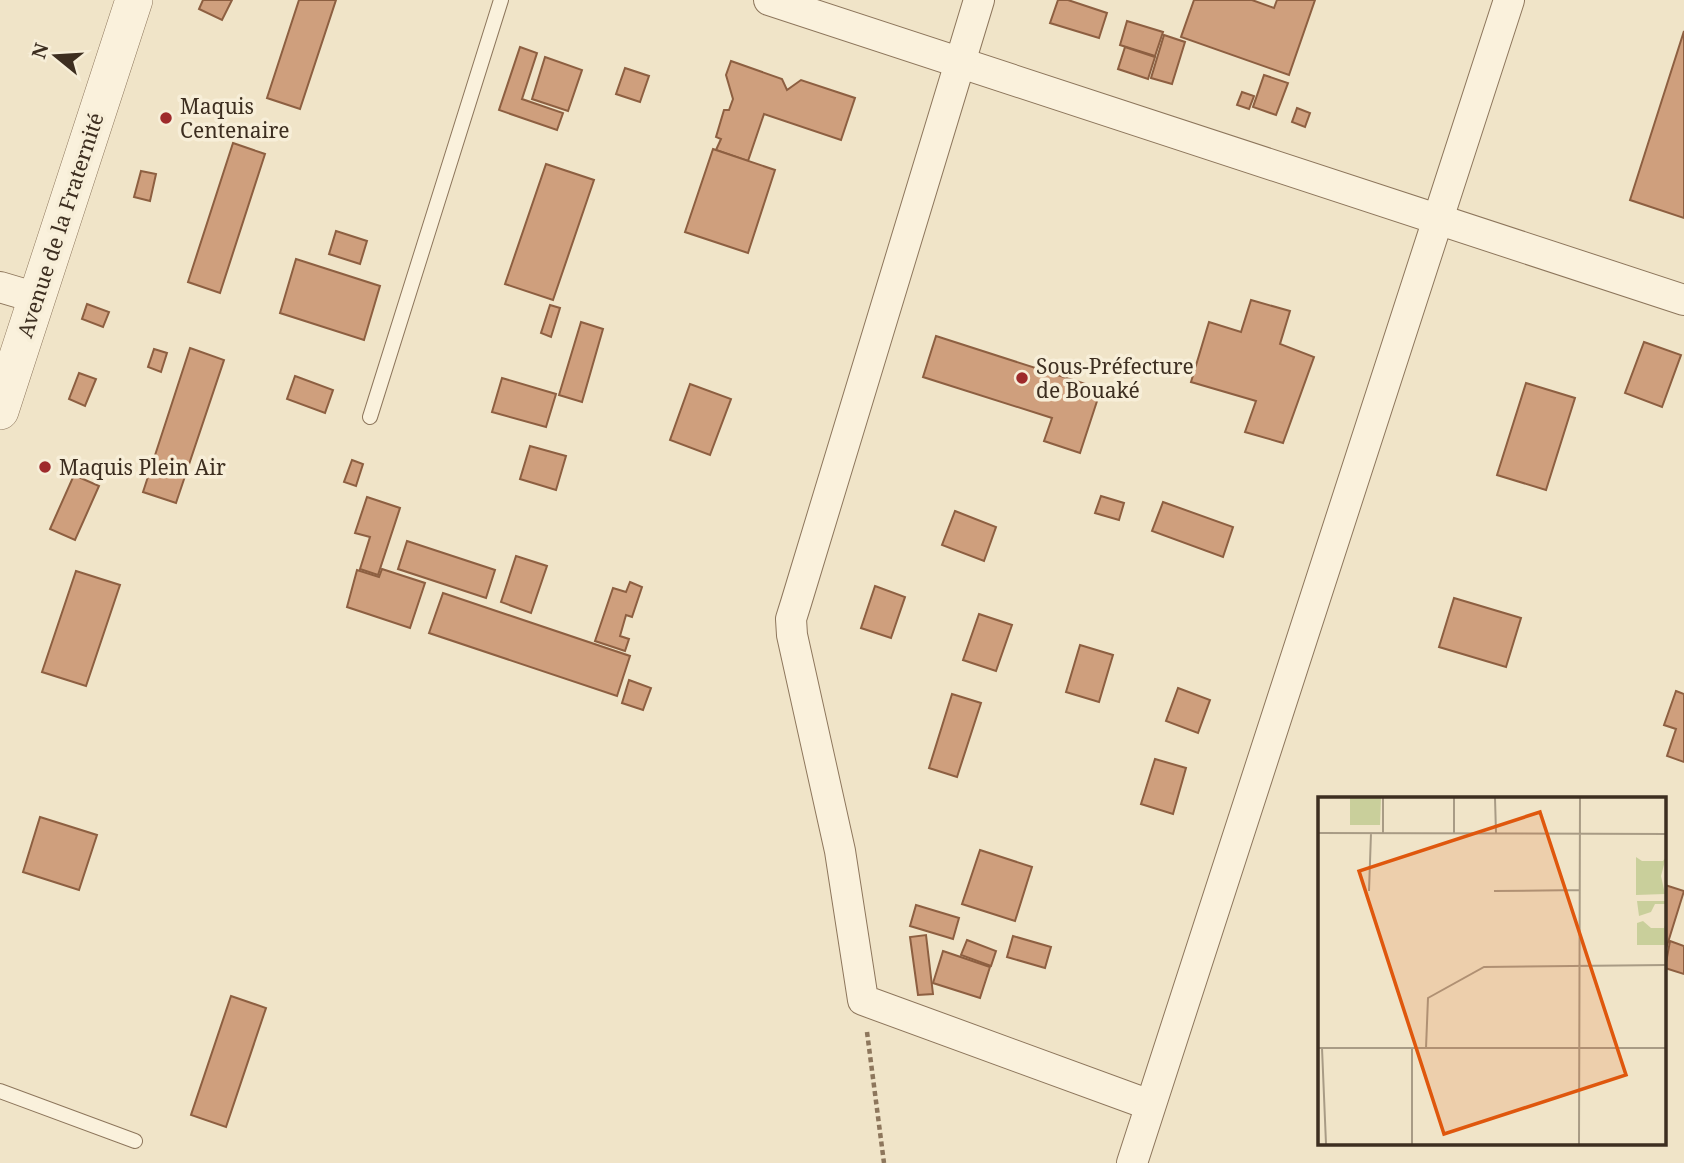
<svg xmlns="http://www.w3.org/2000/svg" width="1684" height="1163" font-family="'Noto Serif',serif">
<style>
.building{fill:#cf9f7d;stroke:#8d5f41;stroke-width:2}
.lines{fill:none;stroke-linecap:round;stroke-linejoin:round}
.service-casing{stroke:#8d765c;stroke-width:16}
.minor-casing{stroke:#8d765c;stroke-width:32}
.tertiary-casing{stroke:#8d765c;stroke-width:38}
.path{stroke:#8d765c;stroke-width:4.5;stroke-dasharray:5 3.5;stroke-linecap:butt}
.service{stroke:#faf1dc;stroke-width:14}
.minor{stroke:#faf1dc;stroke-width:30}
.tertiary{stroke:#faf1dc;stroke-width:37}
.poi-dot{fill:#9e2a2b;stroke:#f7eed8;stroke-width:2.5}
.labels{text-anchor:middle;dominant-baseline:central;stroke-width:7;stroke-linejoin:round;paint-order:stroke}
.poi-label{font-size:21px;fill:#3d2e20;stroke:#f7eed8;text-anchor:start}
.street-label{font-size:21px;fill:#3d2e20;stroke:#f7eed8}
.inset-road{fill:none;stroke:#a89b85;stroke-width:2}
.view{fill:#df570d;fill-opacity:0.15;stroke:#df570d;stroke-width:3.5}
.inset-edge{fill:none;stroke:#3d2e20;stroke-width:3.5}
</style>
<rect width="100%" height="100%" fill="#f0e4c8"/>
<g class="building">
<polygon points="203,0 232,0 222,20 199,9"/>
<polygon points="299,0 336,0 300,109 267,98"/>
<polygon points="1058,0 1068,0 1107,13 1099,38 1050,23"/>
<polygon points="1194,0 1252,0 1274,8 1277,0 1315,0 1289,75 1181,37"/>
<polygon points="1127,21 1163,32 1155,56 1120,45"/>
<polygon points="1684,31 1684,218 1630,200"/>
<polygon points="1164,35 1185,42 1172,84 1151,78"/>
<polygon points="520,47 537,53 522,99 563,113 557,130 499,110"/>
<polygon points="1125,47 1155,57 1148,79 1118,69"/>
<polygon points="545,57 582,70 568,111 532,99"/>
<polygon points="731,61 782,79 787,90 801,80 855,98 841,140 764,114 748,161 716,150 721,139 716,137 724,110 729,110 733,99 726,75"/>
<polygon points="625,68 649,76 640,102 616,94"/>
<polygon points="1264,75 1288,83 1276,115 1253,107"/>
<polygon points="1242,92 1254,96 1249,109 1237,105"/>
<polygon points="1297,108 1310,113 1305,127 1292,122"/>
<polygon points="233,143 265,154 220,293 188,282"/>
<polygon points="713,149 775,170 748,253 685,232"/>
<polygon points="546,164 594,180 553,300 505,284"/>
<polygon points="141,171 156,174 150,201 134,197"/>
<polygon points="336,231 367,241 360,264 329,254"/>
<polygon points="296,259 380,286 364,340 280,313"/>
<polygon points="1251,300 1290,311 1280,344 1314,357 1283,443 1245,432 1256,401 1191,382 1209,322 1241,332"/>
<polygon points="87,304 109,312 103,327 82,319"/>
<polygon points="550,305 560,308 551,337 541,333"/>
<polygon points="581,322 603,329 582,402 559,395"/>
<polygon points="936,336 1101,389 1080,453 1044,441 1052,418 923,377"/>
<polygon points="1644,342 1681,355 1662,407 1625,393"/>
<polygon points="190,348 224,360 176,503 143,492"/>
<polygon points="154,349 167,353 161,372 148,367"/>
<polygon points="79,373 96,379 85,406 69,399"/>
<polygon points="295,376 333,390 325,413 287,399"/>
<polygon points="502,378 556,394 546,427 492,412"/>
<polygon points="1526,383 1575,398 1546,490 1497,475"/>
<polygon points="690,384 731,399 710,455 670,440"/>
<polygon points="530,446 566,456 556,490 520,479"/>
<polygon points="352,460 363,464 356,486 344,482"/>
<polygon points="74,475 99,486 75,540 50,529"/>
<polygon points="1101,496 1124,503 1119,520 1095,513"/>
<polygon points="367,497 400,508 378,575 360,569 370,537 355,533"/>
<polygon points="1163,502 1233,527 1223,557 1152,531"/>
<polygon points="955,511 996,527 984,561 942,545"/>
<polygon points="407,541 495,570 486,598 398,569"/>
<polygon points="516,556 547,566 531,613 501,602"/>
<polygon points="382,569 425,583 410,628 347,607 357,570 379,577"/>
<polygon points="76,571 120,585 86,686 42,672"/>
<polygon points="630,582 642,587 632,617 626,615 620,636 629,639 625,651 595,641 613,588 626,592"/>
<polygon points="875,586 905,597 891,638 861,628"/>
<polygon points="443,593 630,656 617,696 429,633"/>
<polygon points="1454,598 1521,618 1506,667 1439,647"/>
<polygon points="979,614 1012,625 996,671 963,660"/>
<polygon points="1080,645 1113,655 1099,702 1066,692"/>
<polygon points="629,680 651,688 643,710 622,703"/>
<polygon points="1178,688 1210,700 1198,733 1166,721"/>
<polygon points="1676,691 1684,694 1684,762 1667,756 1676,729 1664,725"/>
<polygon points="952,694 981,703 957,777 929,768"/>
<polygon points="1155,759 1186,768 1173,814 1141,804"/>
<polygon points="40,817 97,835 79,890 23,872"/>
<polygon points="980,850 1032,867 1015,921 962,904"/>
<polygon points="1665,885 1684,891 1665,952"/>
<polygon points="916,905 959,918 953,939 910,926"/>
<polygon points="926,935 933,994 918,995 910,937"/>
<polygon points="1013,936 1051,947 1045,968 1007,957"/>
<polygon points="967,940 996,951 991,966 961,955"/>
<polygon points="1670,941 1684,946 1684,974 1665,968"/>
<polygon points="943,951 990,967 980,998 933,983"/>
<polygon points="231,996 266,1008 226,1127 191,1115"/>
</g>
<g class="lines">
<defs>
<g id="service">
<polyline points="370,417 501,0"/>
<polyline points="0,1091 135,1141"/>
</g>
<g id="minor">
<polyline points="769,0 1684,300"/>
<polyline points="979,0 796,603 791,619 792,635 840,851 863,1000 1150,1105"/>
<polyline points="0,287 37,298"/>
<polyline points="1132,1163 1509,0"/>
</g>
<polyline id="tertiary" points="0,411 134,0"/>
</defs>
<use href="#service" class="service-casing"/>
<use href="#minor" class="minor-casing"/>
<use href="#tertiary" class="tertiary-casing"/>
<polyline class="path" points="867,1032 884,1163"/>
<use href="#service" class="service"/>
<use href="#minor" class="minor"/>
<use href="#tertiary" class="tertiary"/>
</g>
<g class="poi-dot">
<circle cx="166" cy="118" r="7"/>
<circle cx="1022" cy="378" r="7"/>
<circle cx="45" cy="467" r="7"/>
</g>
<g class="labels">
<g class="poi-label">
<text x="180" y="106">Maquis<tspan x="180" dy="24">Centenaire</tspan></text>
<text x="1036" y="366">Sous-Préfecture<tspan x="1036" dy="24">de Bouaké</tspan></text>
<text x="59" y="467">Maquis Plein Air</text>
</g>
<g class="street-label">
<text transform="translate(60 225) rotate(-72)">Avenue de la Fraternité</text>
</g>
</g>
<g transform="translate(1318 797)">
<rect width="348" height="348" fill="#f0e4c8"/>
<path d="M32,1H63L62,28H32ZM318,60L324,64H345L348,60L343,79L347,97L318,98ZM319,104H348V114V107H337L333,115L321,119ZM325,124L333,131H346L348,125V148H319V126Z" fill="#c9cf9b"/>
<path class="inset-road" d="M177,1L178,36M0,36L348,37M65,36V1M136,36V1M51,94L53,36M176,94L262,93M0,251H348M4,251L8,347M94,251V347M108,251L110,201L166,170L348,168M261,347L262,1"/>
<path class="view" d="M222,15L308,278L126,337L41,74Z"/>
<rect width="348" height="348" class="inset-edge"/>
</g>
<g transform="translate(56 56) rotate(288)" stroke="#f7eed8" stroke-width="5" paint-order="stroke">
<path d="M0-5L12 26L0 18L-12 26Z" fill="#3d2e20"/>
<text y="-10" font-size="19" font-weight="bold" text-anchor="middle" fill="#3d2e20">N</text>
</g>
</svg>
